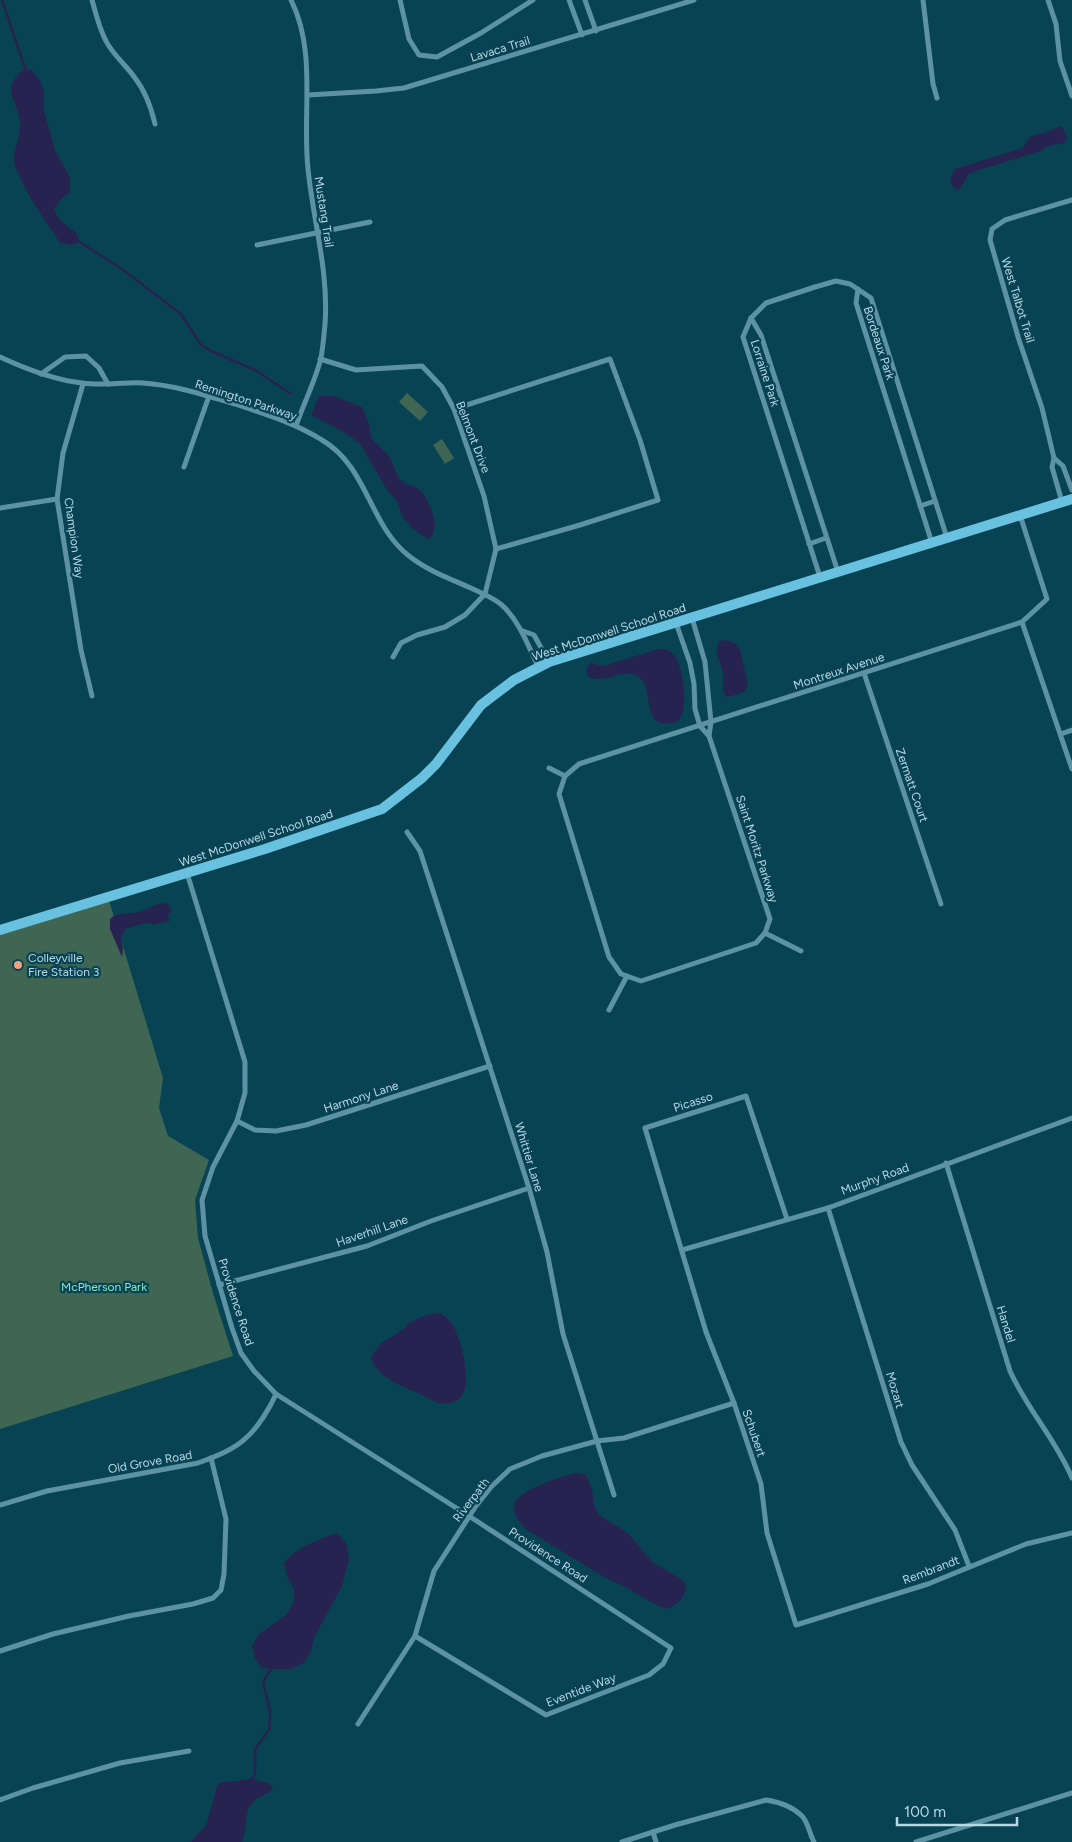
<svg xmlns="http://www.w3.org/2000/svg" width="1072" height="1842" font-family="Figtree,sans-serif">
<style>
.green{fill:#3f6553}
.water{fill:#262350}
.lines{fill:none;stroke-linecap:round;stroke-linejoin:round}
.stream{stroke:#262350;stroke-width:2.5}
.street{stroke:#5d92a5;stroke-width:5}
.secondary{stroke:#69c1e0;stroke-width:10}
.poi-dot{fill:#f2a07f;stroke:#084354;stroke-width:2}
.labels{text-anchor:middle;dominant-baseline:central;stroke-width:4.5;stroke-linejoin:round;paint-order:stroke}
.street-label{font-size:12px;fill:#b7d8e5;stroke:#084354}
.poi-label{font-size:12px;fill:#b7d8e5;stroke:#084354;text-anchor:start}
.park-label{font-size:12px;fill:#87e6bb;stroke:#084354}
</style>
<rect width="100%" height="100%" fill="#084354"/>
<g class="green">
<polygon points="407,393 428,412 420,421 399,402"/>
<polygon points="442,439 454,458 445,464 433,445"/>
<polygon points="108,897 163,1078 159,1108 168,1136 209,1160 195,1200 198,1238 213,1293 233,1356 0,1429 0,929"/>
</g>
<g class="water">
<path d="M23,70H32L41,83L44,92V111L55,150L70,178V192L61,199L54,210L59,219L77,234L79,242L71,245L60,243C46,221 30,201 20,177C18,173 15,168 14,163C13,148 22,135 20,121C17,99 0,90 23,70Z"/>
<path d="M1061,126L1063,128L1067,138L1064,143L1048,146L1041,151L973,172L969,174L960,189H956C948,184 950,176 955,169L1022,148L1031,136L1044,133Z"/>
<polygon points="319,396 334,396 362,407 369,424 371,438 389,456 398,477 405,484 414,486 423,493 431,508 435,523 433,535 428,539 413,529 402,516 397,501 387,490 360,444 347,434 311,415"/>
<path d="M726,640L736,644L740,650L748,685L744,692L728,697L724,694C722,687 724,680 723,673C721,660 712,653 720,641Z"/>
<path d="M659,649H665C670,651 674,654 677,659C683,674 690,711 677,722C638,732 656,690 639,677C623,665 602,688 587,675V668L590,663L603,666Z"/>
<path d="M161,903C168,903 170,906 172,912L168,914L170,921L153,925L149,923L141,924L125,929L121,937L123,949L122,957L110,929V919L115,915L140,912Z"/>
<path d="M441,1313C445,1317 450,1320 452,1324C461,1338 473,1384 461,1397C456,1403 447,1403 439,1404C419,1390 379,1384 371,1358C380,1341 384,1342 399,1332C403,1330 405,1327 408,1324C418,1317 429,1314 441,1313Z"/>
<path d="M578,1473L586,1475L592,1489L594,1505L599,1515L629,1534L652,1562L681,1579L686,1584C686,1597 678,1605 666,1609C646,1602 629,1586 609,1580L527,1530C520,1523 511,1513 515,1503C520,1489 564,1475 578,1473Z"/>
<path d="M337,1533L346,1543L349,1559L342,1586L314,1638L311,1652L304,1663L290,1669H268L261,1667L255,1658L252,1646L258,1635L287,1614L294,1601V1589L287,1576L284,1563C296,1548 318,1539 337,1533Z"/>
<path d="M252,1779L266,1782L273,1786L270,1792C238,1805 251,1816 242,1842H191L206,1825L218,1783Z"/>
</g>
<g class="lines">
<g class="stream">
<polyline points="2,0 26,71"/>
<polyline points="78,241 122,269 181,314 201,345 211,351 255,370 291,394"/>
<polyline points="252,1779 255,1774 255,1750 269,1729 270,1720 270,1712 263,1682 271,1669"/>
</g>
<g class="street">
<path d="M92,0C96,14 99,28 106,41C113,55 126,65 135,78C146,92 151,107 155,124"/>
<path d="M291,0C317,52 302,113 308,169C313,220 329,272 325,324C324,335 323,347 321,358C316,379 303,405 296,426"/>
<polyline points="400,0 409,39 419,55 437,57 481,33 533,0"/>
<polyline points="569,0 582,35"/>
<polyline points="585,0 596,31"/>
<polyline points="923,0 933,84 937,98"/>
<polyline points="1048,0 1056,24 1060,61 1072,96"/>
<polyline points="308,95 376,91 404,88 694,0"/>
<polyline points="257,245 370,222"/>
<polyline points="858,289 856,303 932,543"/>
<polyline points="751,318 761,335 838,572"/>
<path d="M0,357C26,369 54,380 82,383C102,386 123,382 143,383C174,385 205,395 235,404C265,414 295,423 322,440C368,467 369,525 409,556C428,571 451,579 473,589C483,594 497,599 505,608C521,625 528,646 538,666"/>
<polyline points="320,359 356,370 422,366 442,387 454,409 484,496 496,549 485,594 465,615 445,627 417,635 401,643 393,657"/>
<polyline points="41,374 65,357 86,356 99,368 108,384"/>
<polyline points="83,384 63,453 57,499 81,650 92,696"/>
<polyline points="454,409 610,359 640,440 658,500 580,525 496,549"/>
<polyline points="1054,458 1063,466 1072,490"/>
<polyline points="184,467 209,396"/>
<polyline points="1062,502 1052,467 1054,458 1042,408 1019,340 990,240 992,229 1005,220 1072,200"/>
<polyline points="920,506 935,501"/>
<polyline points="0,508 57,499"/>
<polyline points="809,544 826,538"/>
<polyline points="820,577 743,337 751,318 766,303 815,287 836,281 850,284 871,298 947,538"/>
<polyline points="1022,622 1072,769"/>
<polyline points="676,623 690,663 694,684 695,709 700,726 709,736 711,722 705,662 692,618"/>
<polyline points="523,631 534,635 549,662"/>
<polyline points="864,673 941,904"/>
<polyline points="1061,734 1072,730"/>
<polyline points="549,768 565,776"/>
<polyline points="565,776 579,764 1022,622 1047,599 1020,515"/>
<polyline points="565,776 559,794 609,957 621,974 641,981 756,943 765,933 770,919 709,736"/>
<polyline points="407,832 420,851 529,1188 547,1252 563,1334 614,1495"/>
<polyline points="187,873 245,1062 245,1093 237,1121 213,1167 202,1200 205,1236 232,1328 241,1353 254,1371 276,1394 469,1516 671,1648 663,1664 649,1675 546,1715 415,1636"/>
<polyline points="765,933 801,951"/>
<polyline points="609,1010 627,976"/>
<polyline points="237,1121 255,1130 276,1131 306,1125 490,1066"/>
<path d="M946,1163L1010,1371C1027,1409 1056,1440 1072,1478"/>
<polyline points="828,1208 901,1442 912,1465 955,1530 969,1566"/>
<polyline points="787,1219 746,1096 645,1128 706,1332 734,1403 761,1484 767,1533 796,1625 928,1584 1026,1544 1072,1533"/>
<polyline points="682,1250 828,1208 1072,1118"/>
<polyline points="219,1285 367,1246 431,1221 529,1188"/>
<path d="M0,1505L47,1491L198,1463C214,1457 234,1450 247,1437C258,1427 270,1408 276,1394"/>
<polyline points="0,1651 53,1634 129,1616 193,1604 213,1598 221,1590 224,1574 226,1519 211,1458"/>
<polyline points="358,1724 415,1636 434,1571 476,1506 491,1487 510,1469 542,1456 597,1441 624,1438 734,1403"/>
<polyline points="0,1800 33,1788 120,1763 189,1751"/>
<polyline points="653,1832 656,1842"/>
<path d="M622,1842L675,1825L766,1800C779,1802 793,1807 802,1816C808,1822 810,1835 814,1842"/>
<polyline points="916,1842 1072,1793"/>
</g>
<polyline class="secondary" points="0,930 265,849 382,809 422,778 436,764 481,705 514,680 549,662 1072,499"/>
</g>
<circle class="poi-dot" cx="18" cy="965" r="5"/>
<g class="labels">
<g class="street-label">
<text transform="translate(500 49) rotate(-17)">Lavaca Trail</text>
<text transform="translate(324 212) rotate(81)">Mustang Trail</text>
<text transform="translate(1018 300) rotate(73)">West Talbot Trail</text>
<text transform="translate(879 343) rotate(72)">Bordeaux Park</text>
<text transform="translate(765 373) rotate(72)">Lorraine Park</text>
<text transform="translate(246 400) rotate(18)">Remington Parkway</text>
<text transform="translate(473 437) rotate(69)">Belmont Drive</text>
<text transform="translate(74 538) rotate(82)">Champion Way</text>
<text transform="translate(609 632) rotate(-18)">West McDonwell School Road</text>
<text transform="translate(839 671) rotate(-18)">Montreux Avenue</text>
<text transform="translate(912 785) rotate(71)">Zermatt Court</text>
<text transform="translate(256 838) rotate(-18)">West McDonwell School Road</text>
<text transform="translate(757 849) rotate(72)">Saint Moritz Parkway</text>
<text transform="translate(361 1097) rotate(-18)">Harmony Lane</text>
<text transform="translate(693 1102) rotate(-18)">Picasso</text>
<text transform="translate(529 1157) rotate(73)">Whittier Lane</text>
<text transform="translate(875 1179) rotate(-20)">Murphy Road</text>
<text transform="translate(372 1231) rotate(-19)">Haverhill Lane</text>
<text transform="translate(236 1302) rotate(72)">Providence Road</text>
<text transform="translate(1006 1324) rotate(73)">Handel</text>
<text transform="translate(895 1390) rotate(73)">Mozart</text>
<text transform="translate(754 1433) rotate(71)">Schubert</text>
<text transform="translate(150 1462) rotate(-10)">Old Grove Road</text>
<text transform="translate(471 1500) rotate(-53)">Riverpath</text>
<text transform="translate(548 1555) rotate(33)">Providence Road</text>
<text transform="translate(931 1570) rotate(-21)">Rembrandt</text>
<text transform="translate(581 1690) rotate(-21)">Eventide Way</text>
</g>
<g class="poi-label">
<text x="28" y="958">Colleyville<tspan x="28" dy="14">Fire Station 3</tspan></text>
</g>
<g class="park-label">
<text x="104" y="1287">McPherson Park</text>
</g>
</g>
<path d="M897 1817v8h120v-8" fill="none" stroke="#b7d8e5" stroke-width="2.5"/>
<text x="904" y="1817" font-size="15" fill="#b7d8e5" stroke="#084354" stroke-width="4" paint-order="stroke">100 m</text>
</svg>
